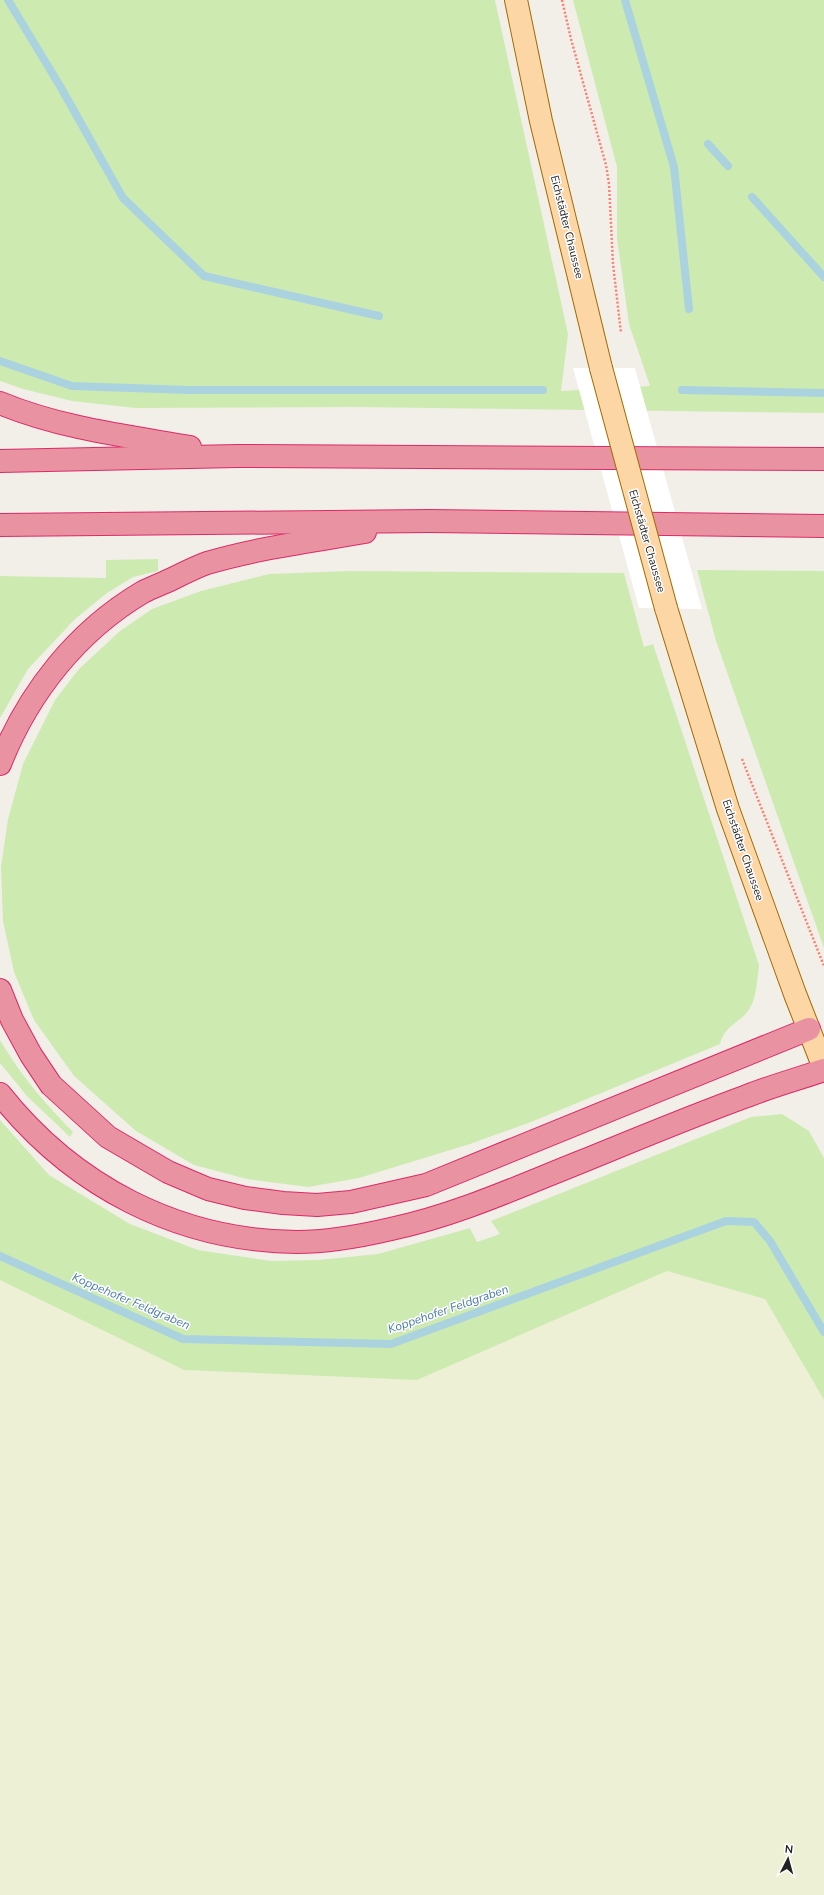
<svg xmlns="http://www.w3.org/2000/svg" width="824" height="1895" font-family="'Nunito Sans',sans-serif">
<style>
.farmland{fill:#eef0d5}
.grass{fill:#cdebb0}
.pier{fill:#fff}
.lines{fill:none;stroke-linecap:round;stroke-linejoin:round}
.stream{stroke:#aad3df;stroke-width:8}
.major-casing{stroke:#a06b00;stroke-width:24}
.highway-casing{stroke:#dc2a67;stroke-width:24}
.path{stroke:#fa8072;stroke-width:2.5;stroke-dasharray:2 2;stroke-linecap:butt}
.major{stroke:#fcd6a4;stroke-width:22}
.highway{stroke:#e892a2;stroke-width:22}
.major-bridge-casing{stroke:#a06b00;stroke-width:24;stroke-linecap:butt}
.major-bridge{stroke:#fcd6a4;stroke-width:22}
.labels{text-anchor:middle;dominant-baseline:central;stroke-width:3;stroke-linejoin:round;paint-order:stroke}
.street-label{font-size:11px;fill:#222;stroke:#fff}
.water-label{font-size:12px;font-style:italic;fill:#4a7aab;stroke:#fff}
</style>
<rect width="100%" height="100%" fill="#f2efe9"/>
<polygon class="farmland" points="667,1271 765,1299 824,1400 824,1895 0,1895 0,1280 184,1370 417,1380"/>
<g class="grass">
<polygon points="0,0 495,0 568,334 561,391 650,386 629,324 617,238 617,167 573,0 824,0 824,413 355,407 135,408 72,401 23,389 0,381"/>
<polygon points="158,559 158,571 133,577 107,593 75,619 28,669 0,718 0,576 106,578 106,560"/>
<polygon points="697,570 824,571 824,948 716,641"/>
<path d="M349,571L624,573L644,647L653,644L759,965C757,979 757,996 750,1008C740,1024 726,1023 720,1044L531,1122L470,1144L359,1178L308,1187L247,1179L194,1165L136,1131L74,1076L34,1020L14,972L3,921L1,867L8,819L23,764L55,700L79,669L120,631L152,609L201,591L269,574Z"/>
<path d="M0,1040C22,1077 43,1101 73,1132L70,1137L27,1096L0,1063Z"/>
<polygon points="782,1114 809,1131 824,1158 824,1400 765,1299 667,1271 417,1380 184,1370 0,1280 0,1120 49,1175 130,1224 198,1250 271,1261 318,1260 378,1254 470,1228 477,1242 500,1234 491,1221 751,1117"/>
</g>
<polygon class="pier" points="573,368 635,368 702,609 639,608"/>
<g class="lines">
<g class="stream">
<polyline points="8,0 60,86 123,198 204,276 379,316"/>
<polyline points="625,0 674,167 689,309"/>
<polyline points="708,144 728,166"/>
<polyline points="752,197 824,277"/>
<polyline points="0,361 72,386 189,390 543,390"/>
<polyline points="682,390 824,393"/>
<polyline points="0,1256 183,1339 391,1344 726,1221 754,1222 770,1241 824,1332"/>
</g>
<defs>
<g id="major">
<polyline points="516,0 541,121 601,368"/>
<polyline points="666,608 728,809 795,994 824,1068"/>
</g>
<g id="highway">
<path d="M0,403C60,428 126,436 190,447"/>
<polyline points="0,461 237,456 824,459"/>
<polyline points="0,525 429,521 824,526"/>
<path d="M0,764C28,693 77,631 143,592C153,587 164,583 174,578C184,573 196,567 207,563C258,548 312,541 365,532"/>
<polyline points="0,990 12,1020 31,1055 51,1085 108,1137 168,1172 208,1189 245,1198 283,1203 317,1205 351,1202 426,1185 809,1029"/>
<path d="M0,1094C73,1186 178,1241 297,1242C328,1242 361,1236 391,1229C457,1215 520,1186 583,1161C637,1139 692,1116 747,1096C772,1086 798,1079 824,1070"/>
</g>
</defs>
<use href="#major" class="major-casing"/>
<use href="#highway" class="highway-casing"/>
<g class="path">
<polyline points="562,0 571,39 606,165 609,184 613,264 621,333"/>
<polyline points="742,759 824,966"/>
</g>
<use href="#major" class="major"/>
<use href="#highway" class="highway"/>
<defs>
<polyline id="major-bridge" points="601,368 666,608"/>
</defs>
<use href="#major-bridge" class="major-bridge-casing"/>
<use href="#major-bridge" class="major-bridge"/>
</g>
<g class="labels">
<g class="street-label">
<text transform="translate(567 227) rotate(76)">Eichstädter Chaussee</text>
<text transform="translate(647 541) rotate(74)">Eichstädter Chaussee</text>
<text transform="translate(743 850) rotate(71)">Eichstädter Chaussee</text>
</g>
<g class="water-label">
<text transform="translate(131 1301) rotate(23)">Koppehofer Feldgraben</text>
<text transform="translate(448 1309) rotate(-19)">Koppehofer Feldgraben</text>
</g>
</g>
<g transform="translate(788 1859) rotate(6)" stroke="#ffffff" stroke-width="3" paint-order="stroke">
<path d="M0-3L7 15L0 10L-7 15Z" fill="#222222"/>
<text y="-6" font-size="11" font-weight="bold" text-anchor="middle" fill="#222222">N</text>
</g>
</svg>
